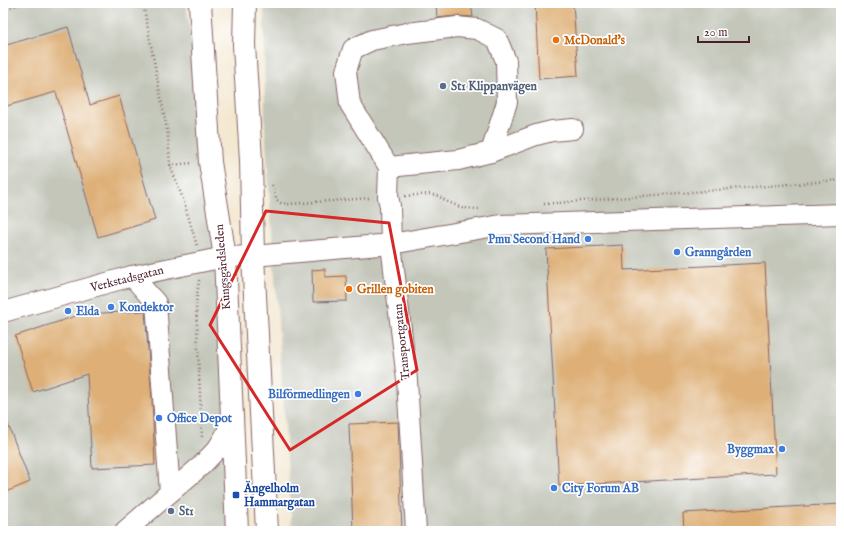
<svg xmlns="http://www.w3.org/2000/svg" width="844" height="534" font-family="'IM FELL English',serif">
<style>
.industrial{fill:#c3c6b9}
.building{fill:#deb078}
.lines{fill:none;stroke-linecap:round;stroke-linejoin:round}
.minor-casing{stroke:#856565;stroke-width:22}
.major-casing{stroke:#856565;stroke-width:24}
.path{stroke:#856565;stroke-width:2.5;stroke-dasharray:1 3;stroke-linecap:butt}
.minor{stroke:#fff;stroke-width:20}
.major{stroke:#fff;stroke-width:22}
.marked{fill:none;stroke:#d62828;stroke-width:3;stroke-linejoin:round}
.food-dot{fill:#e8710a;stroke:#fff;stroke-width:1.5}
.service-dot{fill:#5c6f8a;stroke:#fff;stroke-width:1.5}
.shop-dot{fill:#3f7fe0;stroke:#fff;stroke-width:1.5}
.transit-dot{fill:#1a4fb4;stroke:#fff;stroke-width:1.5}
.labels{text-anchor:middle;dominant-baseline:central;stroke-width:3.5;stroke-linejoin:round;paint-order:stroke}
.food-label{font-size:12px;font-weight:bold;fill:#c56008;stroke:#fff;text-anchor:start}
.service-label{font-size:12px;font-weight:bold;fill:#4e5e75;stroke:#fff;text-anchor:start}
.shop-label{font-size:12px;font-weight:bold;fill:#366cbe;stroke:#fff;text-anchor:start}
.street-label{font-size:12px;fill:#4a1f2b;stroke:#fff}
.transit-label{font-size:12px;font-weight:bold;fill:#164399;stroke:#fff;text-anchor:start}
</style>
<rect width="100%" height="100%" fill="#fff"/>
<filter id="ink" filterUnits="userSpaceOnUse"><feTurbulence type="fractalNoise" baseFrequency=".025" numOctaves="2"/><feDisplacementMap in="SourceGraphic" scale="8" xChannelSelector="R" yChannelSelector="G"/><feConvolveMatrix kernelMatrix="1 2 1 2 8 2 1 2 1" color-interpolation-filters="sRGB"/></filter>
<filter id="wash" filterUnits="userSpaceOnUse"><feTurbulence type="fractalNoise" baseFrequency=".012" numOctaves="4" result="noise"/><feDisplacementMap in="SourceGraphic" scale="16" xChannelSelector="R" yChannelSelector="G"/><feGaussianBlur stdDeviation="0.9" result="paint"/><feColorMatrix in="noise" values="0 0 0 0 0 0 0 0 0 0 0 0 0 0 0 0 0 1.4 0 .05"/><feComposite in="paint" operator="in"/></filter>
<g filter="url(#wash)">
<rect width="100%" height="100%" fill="#f3e7d0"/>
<g class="industrial">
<polygon points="3,3 186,3 223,260 236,531 3,531"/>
<polygon points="266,3 841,3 841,531 292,531 265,126 264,8"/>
</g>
<g id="blocks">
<g class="building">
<polygon points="436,3 471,3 473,17 456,16 437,18"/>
<polygon points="535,3 573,3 578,76 539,79"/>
<polygon points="68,27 90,105 119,96 155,220 98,237 56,92 3,107 3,46"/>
<polygon points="623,245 624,270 765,263 776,474 559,486 546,249"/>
<polygon points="325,269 325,277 346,276 347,301 313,302 312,270"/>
<polygon points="145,311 152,399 155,465 92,468 87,374 33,392 15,336 82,314"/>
<polygon points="3,414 4,414 30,482 3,493"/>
<polygon points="398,422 402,531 353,531 349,424"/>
<polygon points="841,504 841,531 684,531 683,513"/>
</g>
</g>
</g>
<g filter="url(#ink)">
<use href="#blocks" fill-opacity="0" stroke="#856565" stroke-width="1"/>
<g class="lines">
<defs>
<g id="minor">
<polyline points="573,129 552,131 536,135 491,152 458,160 389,167 388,197 390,206 391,244 501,225 841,214"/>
<polyline points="389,167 350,104 346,71 353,49 372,40 407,33 457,27 477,29 497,39 506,61 507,102 491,152"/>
<polyline points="132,276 156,303 170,492"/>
<polyline points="3,312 132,276 225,257 253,256 391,244 407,380 416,531"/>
<polyline points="125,531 202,465 218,448 227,433 231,416"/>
</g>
<g id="major">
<polyline points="200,3 210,162 225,257 237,531"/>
<polyline points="245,3 244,45 251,160 253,256 267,531"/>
</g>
</defs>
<use href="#minor" class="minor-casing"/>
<use href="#major" class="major-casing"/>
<g class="path">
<polyline points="143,3 168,135 170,165 183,199 197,246"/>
<polyline points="3,9 25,3"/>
<polyline points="170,165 192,163"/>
<polyline points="272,185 277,200 281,203 289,204 370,198"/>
<polyline points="405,196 430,194 438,196 448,202 462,208 479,209"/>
<polyline points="544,204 841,180"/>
<polyline points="199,280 196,304 202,439"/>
</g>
<use href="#minor" class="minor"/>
<use href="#major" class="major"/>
</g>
</g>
<path class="marked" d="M266,211L389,223L417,370L290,450L210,325Z"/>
<g class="food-dot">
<circle cx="556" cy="40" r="4"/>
<circle cx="349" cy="289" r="4"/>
</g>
<g class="service-dot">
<circle cx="443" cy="86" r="4"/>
<circle cx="171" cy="511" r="4"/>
</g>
<g class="shop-dot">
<circle cx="588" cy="239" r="4"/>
<circle cx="677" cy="252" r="4"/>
<circle cx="111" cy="307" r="4"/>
<circle cx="68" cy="311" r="4"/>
<circle cx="358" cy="394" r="4"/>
<circle cx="159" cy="418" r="4"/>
<circle cx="782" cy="449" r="4"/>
<circle cx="554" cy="488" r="4"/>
</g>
<rect class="transit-dot" x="232" y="491" width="8" height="8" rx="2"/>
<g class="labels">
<g class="food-label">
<text x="564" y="40">McDonald's</text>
<text x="357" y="289">Grillen gobiten</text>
</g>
<g class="service-label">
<text x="451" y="86">St1 Klippanvägen</text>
<text x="179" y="511">St1</text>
</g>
<g class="shop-label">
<text x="580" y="239" text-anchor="end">Pmu Second Hand</text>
<text x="685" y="252">Granngården</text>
<text x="119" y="307">Kondektor</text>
<text x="76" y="311">Elda</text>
<text x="350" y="394" text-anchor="end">Bilförmedlingen</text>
<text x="167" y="418">Office Depot</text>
<text x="774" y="449" text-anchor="end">Byggmax</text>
<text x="562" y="488">City Forum AB</text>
</g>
<g class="street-label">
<text transform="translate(223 267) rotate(-95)">Kungsgårdsleden</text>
<text transform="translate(127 279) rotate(-14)">Verkstadsgatan</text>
<text transform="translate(402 342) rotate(-96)">Transportgatan</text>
</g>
<g class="transit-label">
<text x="244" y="488">Ängelholm<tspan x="244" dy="14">Hammargatan</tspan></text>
</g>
</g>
<rect width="844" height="534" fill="none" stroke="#fff" stroke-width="16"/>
<path d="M698 36v6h51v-6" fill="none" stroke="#4a1f2b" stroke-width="2"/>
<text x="704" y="36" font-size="12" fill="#4a1f2b" stroke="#ffffff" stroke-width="3" paint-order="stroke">20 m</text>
</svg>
